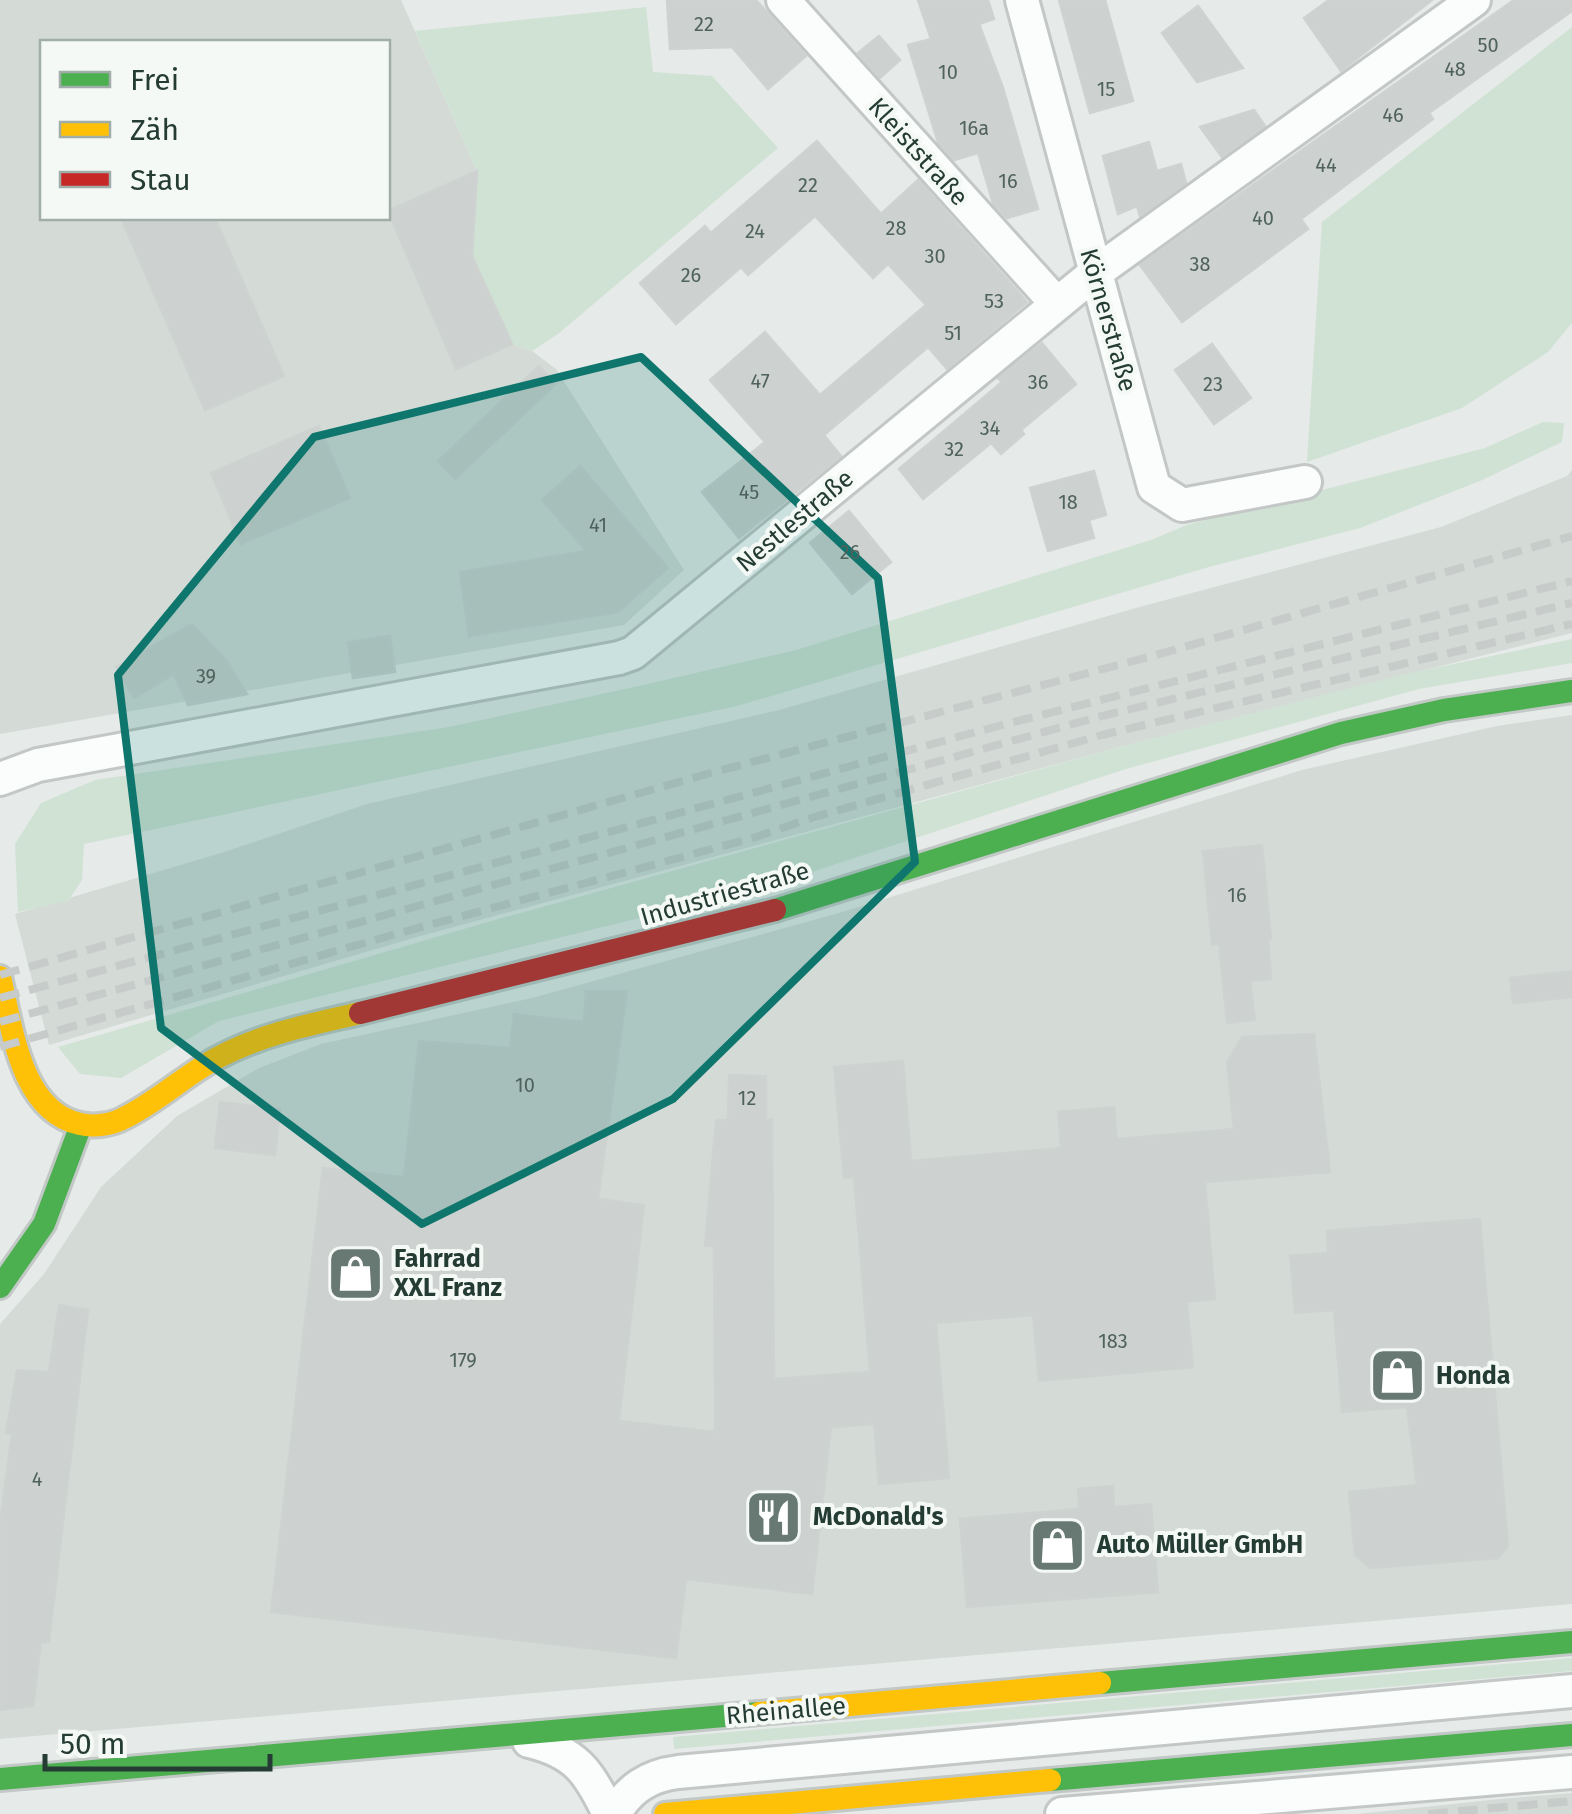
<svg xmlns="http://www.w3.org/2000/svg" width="1572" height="1814" font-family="'Fira Sans',sans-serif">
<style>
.built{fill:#d4dbd7;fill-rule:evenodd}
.green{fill:#d0e2d4}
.building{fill:#cdd1cf;stroke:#ced3d1;stroke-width:2.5}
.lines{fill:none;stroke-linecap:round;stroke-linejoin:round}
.street-casing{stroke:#c3c7c5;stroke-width:38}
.fast-casing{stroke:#c2c8c5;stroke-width:28}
.slow-casing{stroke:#c2c8c5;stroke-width:28}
.jam-casing{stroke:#c2c8c5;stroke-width:28}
.street{stroke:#fbfcfc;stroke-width:32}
.fast{stroke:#4caf50;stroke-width:22}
.slow{stroke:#ffc107;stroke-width:22}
.jam{stroke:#c62828;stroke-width:22}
.rail{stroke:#c7cbc9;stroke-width:8;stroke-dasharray:20 10;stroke-linecap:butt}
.marked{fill:#0f766e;fill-opacity:0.2;stroke:#0f766e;stroke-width:8;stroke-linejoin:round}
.labels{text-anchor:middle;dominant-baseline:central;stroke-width:8;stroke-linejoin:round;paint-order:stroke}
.number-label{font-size:20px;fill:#4f625c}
.street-label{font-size:25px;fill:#243c34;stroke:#f4f9f6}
.poi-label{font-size:25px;font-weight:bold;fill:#243c34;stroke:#f4f9f6;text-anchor:start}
</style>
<rect width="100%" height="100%" fill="#e6eae8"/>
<g class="built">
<path d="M0,0H401L477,171L472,256L512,344L532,351L556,369L684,570L624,625L0,734ZM42,42H388V218H42Z"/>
<polygon points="1572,470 1572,633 1120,747 417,937 49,1045 15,914 221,853 367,804 779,710 1143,606 1441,527 1567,476"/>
<polygon points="1572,715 1572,1604 0,1739 0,1324 44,1274 101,1187 177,1116 259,1068 321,1044 532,998 839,913 1302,770 1497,726"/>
<polygon points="1572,1793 1572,1814 1358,1814 1500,1799"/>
</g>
<g class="green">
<polygon points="646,7 653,72 712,76 778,148 558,334 532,351 512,344 472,256 477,171 415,31"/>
<polygon points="1572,27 1572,323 1548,352 1462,408 1307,462 1322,222"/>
<polygon points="1543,422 1564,423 1562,442 1480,481 1360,528 1209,567 737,706 84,844 82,880 68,901 18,912 15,844 41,803 95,780 449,727 643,685 796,650 1151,540 1187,525 1485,448"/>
<polygon points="1572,639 1572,663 1419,689 1126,769 766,887 219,1021 121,1078 80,1074 58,1047 495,920 1120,747 1406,674"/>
<polygon points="1572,1658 1572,1671 674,1749 673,1737"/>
</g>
<g class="building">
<polygon points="667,0 756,0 806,56 768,89 732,47 670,49"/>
<polygon points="918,0 988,0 994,19 979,24 1003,88 1038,209 1007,218 993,203 978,153 954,160 938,142 908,45 931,39"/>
<polygon points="1059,0 1105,0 1133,101 1090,113"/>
<polygon points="1329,0 1432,0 1341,71 1304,18"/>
<polygon points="1514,0 1572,0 1572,11 1429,113 1433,119 1301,219 1308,229 1182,322 1140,265"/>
<polygon points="1198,6 1243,68 1197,82 1162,33"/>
<polygon points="879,36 900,60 880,78 858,53"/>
<polygon points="1254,110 1265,126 1222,157 1200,127"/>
<polygon points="817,141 881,214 918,180 1027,302 947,369 928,347 824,435 841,456 739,538 702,492 765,442 710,380 765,332 820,395 926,305 888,264 873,278 815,216 748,275 741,267 676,324 640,283 705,226 711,233"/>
<polygon points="1149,142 1157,171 1181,164 1186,183 1140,216 1137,206 1118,214 1103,156"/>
<polygon points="477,171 472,256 512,344 456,369 388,211"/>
<polygon points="121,218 215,218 284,376 205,410"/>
<polygon points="1042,343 1076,384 1021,430 1024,434 1001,454 991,443 923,499 899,469 1002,382 998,378"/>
<polygon points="1212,344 1251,398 1214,424 1175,370"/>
<polygon points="539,366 556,384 455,479 438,461"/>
<polygon points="319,426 350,498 241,544 211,473"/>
<polygon points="580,466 668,568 618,612 469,636 460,572 586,551 542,500"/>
<polygon points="1094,471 1106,515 1089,520 1094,538 1048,551 1030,488"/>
<polygon points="849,511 891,562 852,594 810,543"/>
<polygon points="192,624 226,660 247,694 188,705 174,674 134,698 116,667"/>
<polygon points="390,636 395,672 353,678 348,642"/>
<polygon points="1262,845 1271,939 1268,940 1271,979 1250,981 1255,1020 1227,1023 1219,944 1212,945 1203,851"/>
<polygon points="1572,971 1572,997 1513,1003 1510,978"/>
<polygon points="586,991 627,991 598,1199 644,1205 619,1421 715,1432 714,1246 705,1246 716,1120 728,1120 729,1075 766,1076 766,1120 772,1119 774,1379 870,1372 854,1177 844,1178 834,1067 903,1061 911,1161 1061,1148 1058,1112 1114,1107 1117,1139 1234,1129 1227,1062 1242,1037 1314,1034 1330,1172 1205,1182 1215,1299 1187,1302 1193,1367 1039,1381 1033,1315 936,1323 949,1478 879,1484 874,1424 831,1427 812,1594 686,1579 676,1658 271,1612 323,1168 404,1177 419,1041 510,1048 514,1014 584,1022"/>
<polygon points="220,1102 280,1109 275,1155 215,1148"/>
<polygon points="1480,1219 1508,1546 1498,1558 1371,1568 1355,1555 1349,1492 1417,1485 1407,1407 1342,1412 1334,1310 1295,1313 1290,1256 1328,1253 1327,1231"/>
<polygon points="59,1305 88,1310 49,1642 41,1643 33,1706 0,1710 0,1523 12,1434 6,1433 17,1370 49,1372"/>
<polygon points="1113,1486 1114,1507 1151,1504 1158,1592 967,1607 960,1519 1079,1509 1078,1489"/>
</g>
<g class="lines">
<defs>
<g id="street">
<polyline points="783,0 1056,303"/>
<polyline points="1022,0 1154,487 1182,505 1305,482"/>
<polyline points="0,779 38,765 619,658 633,653 1095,273 1474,0"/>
<path d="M529,1741C576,1752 589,1772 609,1814"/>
<path d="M614,1814C630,1788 648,1776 678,1772L1572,1691"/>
<polyline points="1062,1814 1572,1772"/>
</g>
<g id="fast">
<polyline points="775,910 1341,733 1444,710 1572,691"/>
<polyline points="0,1287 44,1224 81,1125"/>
<polyline points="1100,1683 1572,1642"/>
<polyline points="0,1779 759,1713"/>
<polyline points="1050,1780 1572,1735"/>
</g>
<g id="slow">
<path d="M0,977C12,1026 20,1111 80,1124C93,1127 112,1125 124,1118C159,1101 187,1073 221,1056C265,1033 313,1024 360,1013"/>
<polyline points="759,1713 1100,1683"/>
<polyline points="665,1814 1050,1780"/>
</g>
<polyline id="jam" points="360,1013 775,910"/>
</defs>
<use href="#street" class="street-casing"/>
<use href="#fast" class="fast-casing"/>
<use href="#slow" class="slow-casing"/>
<use href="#jam" class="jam-casing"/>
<use href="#street" class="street"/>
<use href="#fast" class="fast"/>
<use href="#slow" class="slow"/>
<use href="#jam" class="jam"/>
<g class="rail">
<polyline points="0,975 707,774 1156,655 1572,536"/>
<polyline points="0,998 998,726 1572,581"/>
<polyline points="0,1022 1098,717 1572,603"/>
<polyline points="0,1047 403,932 753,838 811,818 1102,735 1572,624"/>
<polyline points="1428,1814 1572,1801"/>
</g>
</g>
<path class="marked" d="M641,357L878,578L915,862L673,1099L422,1224L161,1028L118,675L314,437Z"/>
<defs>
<symbol id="shop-square" viewBox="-11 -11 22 22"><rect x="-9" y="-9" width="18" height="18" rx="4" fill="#687973" stroke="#f4f9f6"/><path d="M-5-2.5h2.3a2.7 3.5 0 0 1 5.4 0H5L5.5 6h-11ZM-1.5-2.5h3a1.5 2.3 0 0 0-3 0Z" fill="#fff"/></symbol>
<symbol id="restaurant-square" viewBox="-11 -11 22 22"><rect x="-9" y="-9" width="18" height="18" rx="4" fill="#687973" stroke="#f4f9f6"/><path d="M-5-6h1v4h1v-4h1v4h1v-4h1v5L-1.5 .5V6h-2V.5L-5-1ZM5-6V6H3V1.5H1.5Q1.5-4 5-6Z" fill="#fff"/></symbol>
</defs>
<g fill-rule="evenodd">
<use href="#shop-square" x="324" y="1242" width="63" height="63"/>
<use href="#shop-square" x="1366" y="1344" width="63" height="63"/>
<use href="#restaurant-square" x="742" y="1486" width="63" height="63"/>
<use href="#shop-square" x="1026" y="1514" width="63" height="63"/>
</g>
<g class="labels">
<g class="number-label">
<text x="704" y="24">22</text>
<text x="1488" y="45">50</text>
<text x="1455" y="69">48</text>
<text x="948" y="72">10</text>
<text x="1106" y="89">15</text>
<text x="1393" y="115">46</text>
<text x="974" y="128">16a</text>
<text x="1326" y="165">44</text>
<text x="1008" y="181">16</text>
<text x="808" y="185">22</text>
<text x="1263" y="218">40</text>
<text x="896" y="228">28</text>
<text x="755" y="231">24</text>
<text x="935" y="256">30</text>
<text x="1200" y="264">38</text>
<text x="691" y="275">26</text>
<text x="994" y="301">53</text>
<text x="953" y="333">51</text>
<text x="760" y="381">47</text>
<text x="1038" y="382">36</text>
<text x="1213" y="384">23</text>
<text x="990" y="428">34</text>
<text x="954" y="449">32</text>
<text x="749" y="492">45</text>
<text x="1068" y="502">18</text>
<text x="598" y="525">41</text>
<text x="850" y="552">26</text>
<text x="206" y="676">39</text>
<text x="1237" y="895">16</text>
<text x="525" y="1085">10</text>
<text x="747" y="1098">12</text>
<text x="1113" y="1341">183</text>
<text x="463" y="1360">179</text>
<text x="37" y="1479">4</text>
</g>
<g class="street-label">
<text transform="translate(918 152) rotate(48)">Kleiststraße</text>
<text transform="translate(1108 320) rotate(74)">Körnerstraße</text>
<text transform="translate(795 521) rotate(-40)">Nestlestraße</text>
<text transform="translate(725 894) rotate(-16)">Industriestraße</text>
<text transform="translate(786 1711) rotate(-5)">Rheinallee</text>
</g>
<g class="poi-label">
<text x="394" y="1259">Fahrrad<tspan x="394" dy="29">XXL Franz</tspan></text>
<text x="1436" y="1376">Honda</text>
<text x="813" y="1517">McDonald's</text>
<text x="1097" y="1545">Auto Müller GmbH</text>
</g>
</g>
<rect x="40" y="40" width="350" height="180" fill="#f4f9f6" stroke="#a1ada8" stroke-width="2.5"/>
<rect x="60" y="72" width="50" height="15" fill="#4caf50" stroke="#a1ada8" stroke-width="2.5"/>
<text x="130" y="90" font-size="30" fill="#243c34">Frei</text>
<rect x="60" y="122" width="50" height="15" fill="#ffc107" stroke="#a1ada8" stroke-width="2.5"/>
<text x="130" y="140" font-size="30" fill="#243c34">Zäh</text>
<rect x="60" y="172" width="50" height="15" fill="#c62828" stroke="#a1ada8" stroke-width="2.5"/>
<text x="130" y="190" font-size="30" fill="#243c34">Stau</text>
<path d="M45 1754v15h225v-15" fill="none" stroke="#243c34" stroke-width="5"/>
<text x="60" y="1754" font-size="30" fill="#243c34" stroke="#f4f9f6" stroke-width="8" paint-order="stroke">50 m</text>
</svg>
